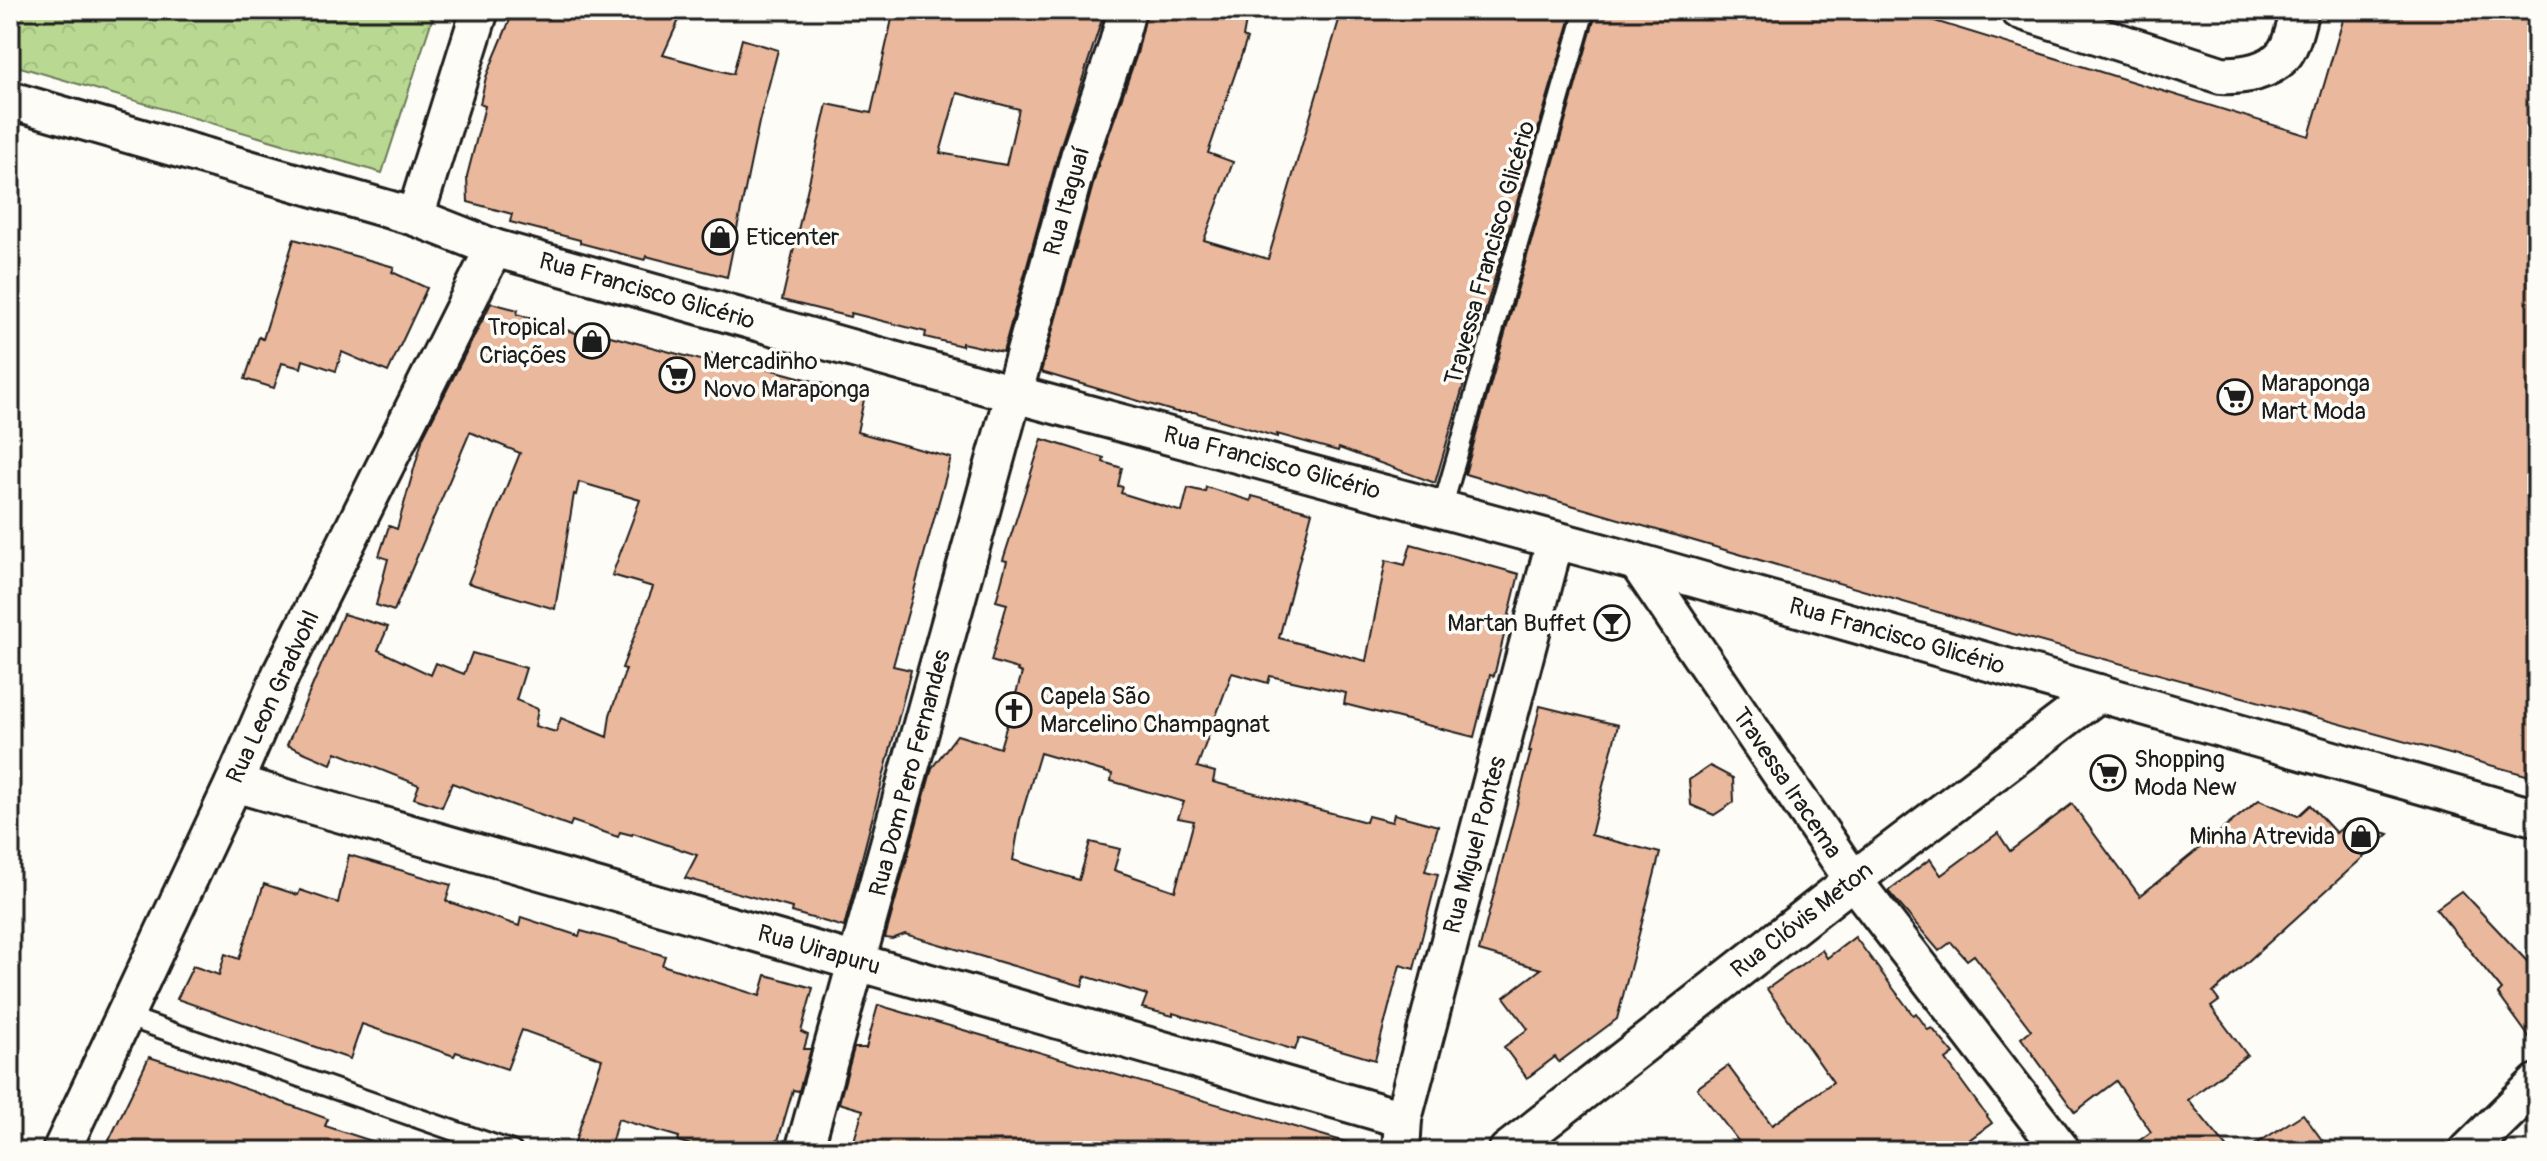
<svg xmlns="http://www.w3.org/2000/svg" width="2547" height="1161" font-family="Pangolin,sans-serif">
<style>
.forest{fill:url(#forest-crowns);stroke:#6a7a57;stroke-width:2}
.building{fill:#eab89c;stroke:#1c1c1c;stroke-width:2;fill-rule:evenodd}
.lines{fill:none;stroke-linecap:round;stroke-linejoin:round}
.service-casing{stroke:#1c1c1c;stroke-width:24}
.minor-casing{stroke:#1c1c1c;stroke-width:42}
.service{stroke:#fdfcf7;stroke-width:18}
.minor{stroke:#fdfcf7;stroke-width:36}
.labels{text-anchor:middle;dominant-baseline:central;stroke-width:7;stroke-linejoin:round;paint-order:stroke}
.street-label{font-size:24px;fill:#1c1c1c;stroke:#fdfcf7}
.poi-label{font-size:24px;fill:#1c1c1c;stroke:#fdfcf7;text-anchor:start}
</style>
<defs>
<pattern id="forest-crowns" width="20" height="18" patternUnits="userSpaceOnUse" patternTransform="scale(2)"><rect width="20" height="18" fill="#b9d992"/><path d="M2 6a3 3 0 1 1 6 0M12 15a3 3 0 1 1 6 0" fill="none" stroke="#9eba7d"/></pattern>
</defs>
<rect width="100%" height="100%" fill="#fdfcf7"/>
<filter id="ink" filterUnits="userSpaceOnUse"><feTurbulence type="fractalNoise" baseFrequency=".0125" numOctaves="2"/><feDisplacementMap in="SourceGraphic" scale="16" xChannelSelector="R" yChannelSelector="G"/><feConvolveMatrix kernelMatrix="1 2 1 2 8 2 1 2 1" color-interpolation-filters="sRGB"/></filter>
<g filter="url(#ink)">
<polygon class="forest" points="10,10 435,10 382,173 10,64"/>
<g class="building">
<polygon points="514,10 655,10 679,20 663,55 733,74 742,39 778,50 759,122 727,277 646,256 645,260 580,243 580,240 510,222 512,214 468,202 467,176 485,106 480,104 486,77"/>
<path d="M894,10H1105L1059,151L1003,352L962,343V346L925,337L926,332L851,313L850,317L782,300L827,104L871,113ZM957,93L1019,109L1006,165L940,153Z"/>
<polygon points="1147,10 1248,10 1243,37 1247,39 1208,153 1233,162 1204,240 1268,259 1342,10 1573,10 1435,483 1339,448 1338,451 1277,434 1277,437 1194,412 1176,412 1041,372 1099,163 1137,54"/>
<polygon points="1597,10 1899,10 2309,136 2346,10 2537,10 2537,778 2006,632 1465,474"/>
<polygon points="294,239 394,267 392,272 427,288 388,372 342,352 336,371 303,360 301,368 282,363 274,388 245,379 259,337 263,339"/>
<polygon points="491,303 518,310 517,314 582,335 584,329 708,362 710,353 865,395 857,432 951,458 893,666 911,670 844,927 791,912 792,908 685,878 697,855 633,833 632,835 620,832 618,837 572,821 570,826 452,783 442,807 414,798 419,785 336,752 331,764 287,745 343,614 388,627 378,650 431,675 436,663 464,674 472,653 526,668 516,700 538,709 535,726 556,732 561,718 607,737 610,715 626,669 622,668 653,587 612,575 640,500 579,482 576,495 574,494 555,609 468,583 520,453 470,432 394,611 376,605 388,559 379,556 389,526 397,529 423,437"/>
<path d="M1042,439L1104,458L1103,462L1122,468L1118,486L1123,487L1121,493L1182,512L1188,488L1205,492L1206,487L1251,501L1252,496L1312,512L1279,638L1366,661L1386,560L1405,565L1411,544L1519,574L1494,676L1490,675L1474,737L1344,704L1346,693L1270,676L1268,683L1232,673L1197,767L1215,772L1213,782L1366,822L1368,816L1392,822L1394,814L1438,826L1425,871L1438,874L1414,969L1400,965L1375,1060L1299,1038L1295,1050L1173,1013V1016L1142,1008L1147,995L1085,976L1082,986L905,934L892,939L885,938L932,768L957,735L1000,748L1022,673L1017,671L1018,669L991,661L1007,604L996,601L1007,561L1003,560ZM1040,753L1112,774L1111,781L1184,802L1178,818L1194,821L1175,891L1114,870L1120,849L1090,842L1079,880L1013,860L1020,820Z"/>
<polygon points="1540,706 1618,725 1591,835 1660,853 1617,1019 1559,1062 1555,1057 1527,1078 1504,1047 1528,1029 1504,997 1541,969 1479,951 1531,751 1529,751"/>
<polygon points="1710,766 1733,778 1734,802 1714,815 1691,805 1689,780"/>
<polygon points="2259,800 2298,816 2310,805 2336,833 2349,822 2389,834 2213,993 2219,1001 2211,1007 2247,1055 2188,1100 2230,1151 2125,1151 2151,1132 2116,1081 2075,1112 2021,1038 2031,1030 1974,955 1967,960 1951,942 1939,951 1888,891 1930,859 1941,875 1998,833 2010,851 2072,804 2140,896"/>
<polygon points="349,855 451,885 446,901 519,926 521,917 579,936 581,931 610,939 665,956 662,965 760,996 766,975 813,988 801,1032 808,1035 804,1049 811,1049 799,1091 793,1090 775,1151 711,1151 678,1141 679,1137 618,1119 609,1151 572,1151 602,1059 522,1030 507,1069 456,1052 454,1056 362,1024 350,1059 177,999 193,966 219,975 225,954 239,959 264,884 298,895 300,890 338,903"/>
<polygon points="2461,891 2537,972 2537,1048 2498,994 2502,990 2436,909"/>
<polygon points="1855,937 1913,1015 1916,1013 1928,1030 1932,1028 1954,1054 1946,1060 1992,1123 1954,1151 1735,1151 1742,1146 1697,1088 1728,1066 1772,1125 1833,1082 1767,989 1822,950 1827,958"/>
<polygon points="878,1005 1349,1143 1348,1151 851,1151 863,1110 839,1103 854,1048 866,1048"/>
<polygon points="149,1057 213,1077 328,1119 325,1126 381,1144 380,1151 104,1151"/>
<polygon points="2303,1114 2330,1151 2245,1151"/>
</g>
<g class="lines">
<defs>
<g id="service">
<polyline points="1442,509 1585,10"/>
<polyline points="125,1016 512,1151"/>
</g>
<g id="minor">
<path d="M2019,10L2221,75C2243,76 2271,72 2285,53C2293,42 2296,22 2300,10"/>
<polyline points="10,100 415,217 494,248 1014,394 1637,562 2537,818"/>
<polyline points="415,217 480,10"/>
<polyline points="1637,562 1853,880 2062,1151"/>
<polyline points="234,783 1403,1119"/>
<polyline points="61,1151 234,783 281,674 494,248"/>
<polyline points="804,1151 1079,157 1117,47 1127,10"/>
<polyline points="1401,1151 1403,1119 1555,541"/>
<polyline points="1507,1151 1853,880 2099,693"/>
<polyline points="2468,1151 2537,1083"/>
</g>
</defs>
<use href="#service" class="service-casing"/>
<use href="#minor" class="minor-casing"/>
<use href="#service" class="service"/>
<use href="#minor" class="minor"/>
</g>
</g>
<defs>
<symbol id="shop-ring" viewBox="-11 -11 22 22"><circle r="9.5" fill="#fdfcf7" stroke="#1c1c1c" stroke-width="1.5"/><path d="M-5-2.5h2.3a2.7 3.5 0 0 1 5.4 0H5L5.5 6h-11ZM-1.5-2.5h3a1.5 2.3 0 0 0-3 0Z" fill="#1c1c1c"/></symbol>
<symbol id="supermarket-ring" viewBox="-11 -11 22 22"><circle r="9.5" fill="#fdfcf7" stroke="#1c1c1c" stroke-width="1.5"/><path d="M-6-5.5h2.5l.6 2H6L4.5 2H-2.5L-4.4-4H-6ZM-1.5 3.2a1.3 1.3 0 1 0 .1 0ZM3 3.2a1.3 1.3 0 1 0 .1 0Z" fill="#1c1c1c"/></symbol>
<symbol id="bar-ring" viewBox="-11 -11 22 22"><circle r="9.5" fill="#fdfcf7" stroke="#1c1c1c" stroke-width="1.5"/><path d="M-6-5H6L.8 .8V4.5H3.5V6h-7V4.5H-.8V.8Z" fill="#1c1c1c"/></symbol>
<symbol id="church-ring" viewBox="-11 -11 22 22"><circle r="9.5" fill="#fdfcf7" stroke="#1c1c1c" stroke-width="1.5"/><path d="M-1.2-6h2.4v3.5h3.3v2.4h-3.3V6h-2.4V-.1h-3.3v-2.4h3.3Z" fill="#1c1c1c"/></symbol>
</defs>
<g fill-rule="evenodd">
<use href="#shop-ring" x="700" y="217" width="40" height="40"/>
<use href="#shop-ring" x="572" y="321" width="40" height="40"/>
<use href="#supermarket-ring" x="657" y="355" width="40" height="40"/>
<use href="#supermarket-ring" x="2215" y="377" width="40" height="40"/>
<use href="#bar-ring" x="1592" y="603" width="40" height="40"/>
<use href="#church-ring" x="994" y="690" width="40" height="40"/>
<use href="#supermarket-ring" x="2088" y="753" width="40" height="40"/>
<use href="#shop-ring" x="2341" y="816" width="40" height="40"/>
</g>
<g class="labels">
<g class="street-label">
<text transform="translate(1067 201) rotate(-74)">Rua Itaguaí</text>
<text transform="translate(1490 253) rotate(-74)">Travessa Francisco Glicério</text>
<text transform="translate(647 291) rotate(16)">Rua Francisco Glicério</text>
<text transform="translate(1272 463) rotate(15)">Rua Francisco Glicério</text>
<text transform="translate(1897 636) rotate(16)">Rua Francisco Glicério</text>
<text transform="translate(273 697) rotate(-65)">Rua Leon Gradvohl</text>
<text transform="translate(910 773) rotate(-75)">Rua Dom Pero Fernandes</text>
<text transform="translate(1787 783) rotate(56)">Travessa Iracema</text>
<text transform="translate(1475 845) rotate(-75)">Rua Miguel Pontes</text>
<text transform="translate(1802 920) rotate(-38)">Rua Clóvis Meton</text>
<text transform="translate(819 950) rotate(16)">Rua Uirapuru</text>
</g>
<g class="poi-label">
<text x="746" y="237">Eticenter</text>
<text x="566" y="327" text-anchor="end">Tropical<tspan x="566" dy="28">Criações</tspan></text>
<text x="703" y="361">Mercadinho<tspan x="703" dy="28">Novo Maraponga</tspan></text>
<text x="2261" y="383">Maraponga<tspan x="2261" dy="28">Mart Moda</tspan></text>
<text x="1586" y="623" text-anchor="end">Martan Buffet</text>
<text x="1040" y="696">Capela São<tspan x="1040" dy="28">Marcelino Champagnat</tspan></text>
<text x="2134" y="759">Shopping<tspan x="2134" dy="28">Moda New</tspan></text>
<text x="2335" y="836" text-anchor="end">Minha Atrevida</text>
</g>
</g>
<rect width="2547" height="1161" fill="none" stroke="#fdfcf7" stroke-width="40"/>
<rect x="20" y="20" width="2507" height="1121" fill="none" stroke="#1c1c1c" stroke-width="3" filter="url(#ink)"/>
</svg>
